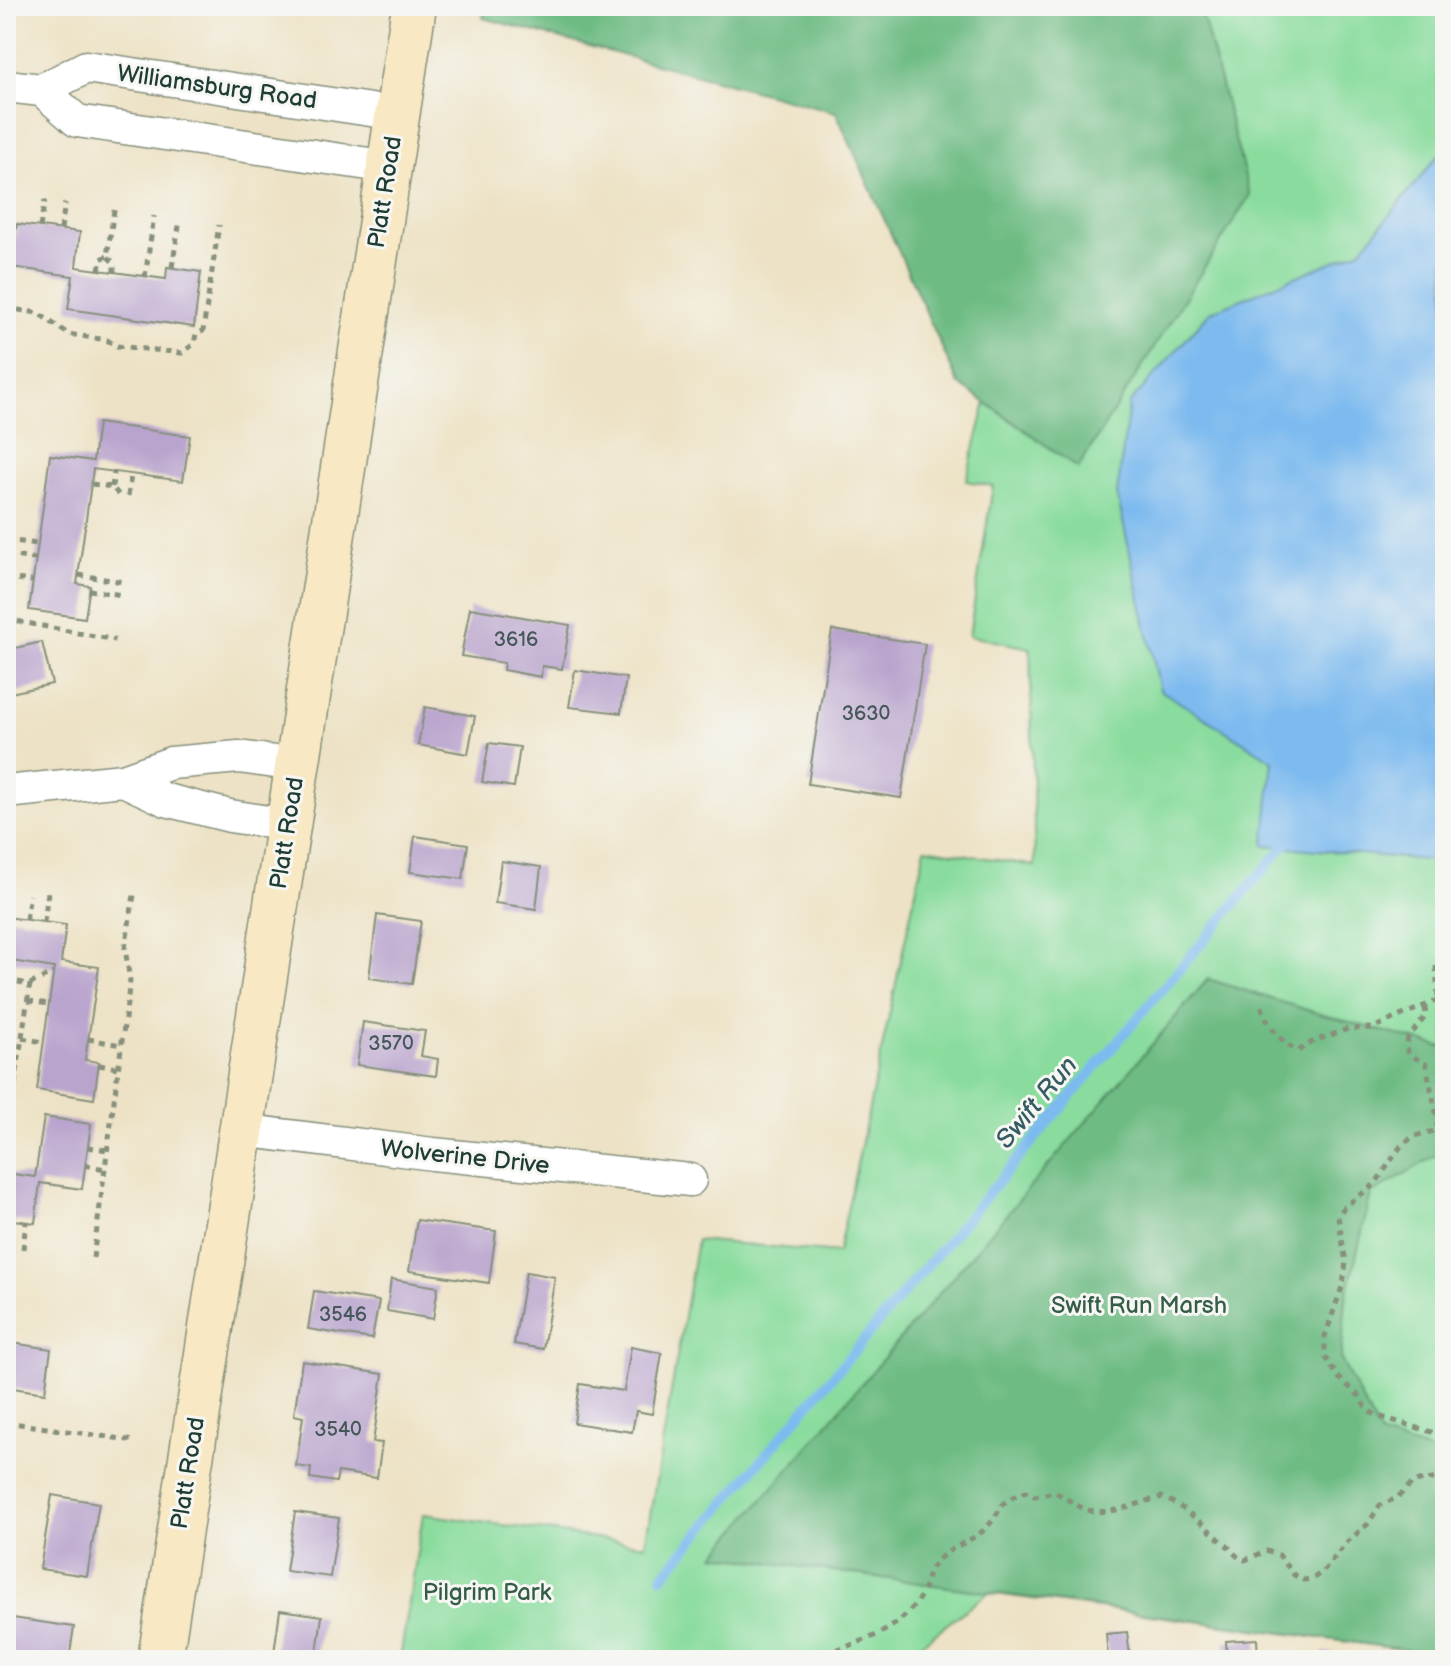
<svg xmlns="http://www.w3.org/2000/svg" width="1451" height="1666" font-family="'Balsamiq Sans',sans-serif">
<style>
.green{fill:#89dc9d;stroke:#548c68;stroke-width:2}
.forest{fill:#6ebc84;stroke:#467c5c;stroke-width:2}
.water{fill:#7cbaef;stroke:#4e7c92;stroke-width:2}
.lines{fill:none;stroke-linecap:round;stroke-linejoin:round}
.stream{stroke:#7cbaef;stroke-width:10}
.building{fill:#b9a4cd}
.street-casing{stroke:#86907c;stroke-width:35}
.secondary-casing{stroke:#86907c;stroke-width:47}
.path{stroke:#86907c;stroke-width:5;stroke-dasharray:6 6;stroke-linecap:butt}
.street{stroke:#fff;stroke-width:32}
.secondary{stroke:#f8e8c3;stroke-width:44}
.labels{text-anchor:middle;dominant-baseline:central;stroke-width:6;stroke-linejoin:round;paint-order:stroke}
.number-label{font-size:20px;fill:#46575a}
.street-label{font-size:24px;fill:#1f3d34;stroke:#f6f6f2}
.park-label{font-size:24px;fill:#345d49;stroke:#f6f6f2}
.water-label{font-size:26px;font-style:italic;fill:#365c63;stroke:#f6f6f2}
</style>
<rect width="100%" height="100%" fill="#f6f6f2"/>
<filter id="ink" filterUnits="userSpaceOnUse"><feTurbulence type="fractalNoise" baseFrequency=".0125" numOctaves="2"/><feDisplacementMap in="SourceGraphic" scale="16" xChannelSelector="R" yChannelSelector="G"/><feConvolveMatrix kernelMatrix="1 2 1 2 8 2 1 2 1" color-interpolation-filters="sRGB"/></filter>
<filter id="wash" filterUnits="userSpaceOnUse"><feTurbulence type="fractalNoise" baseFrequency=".006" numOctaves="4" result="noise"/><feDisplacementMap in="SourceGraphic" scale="32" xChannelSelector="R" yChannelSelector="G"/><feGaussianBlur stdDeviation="1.8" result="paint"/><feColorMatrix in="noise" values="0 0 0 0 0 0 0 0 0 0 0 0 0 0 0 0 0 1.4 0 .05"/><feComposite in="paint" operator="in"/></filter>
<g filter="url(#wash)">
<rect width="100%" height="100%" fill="#ede2c5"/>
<polygon class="green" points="1087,6 1445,6 1445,1655 988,1593 900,1660 400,1660 423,1514 645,1545 697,1240 838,1253 925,848 1035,866 1030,648 969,636 993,486 966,481"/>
<g class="forest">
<polygon points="485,6 1200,6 1250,195 1078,468 958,383 836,112 483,18"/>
<polygon points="1208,979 1320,1014 1445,1048 1445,1150 1371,1194 1346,1299 1341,1360 1381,1436 1445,1455 1445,1655 715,1555"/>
</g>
<polygon class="water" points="1445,147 1445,862 1264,845 1273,761 1160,690 1117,494 1129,404 1210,312 1361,250"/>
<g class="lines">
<polyline class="stream" points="662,1577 1291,838"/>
</g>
<g id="blocks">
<g class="building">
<polygon points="17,224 80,232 76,267 166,279 167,267 201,272 194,327 68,309 73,276 11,267"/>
<polygon points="98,423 190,436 183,481 93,469 77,584 90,586 85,618 29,610 50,455 93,461"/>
<polygon points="470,608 570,625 562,669 542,666 541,677 503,670 504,663 461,656"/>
<polygon points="832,630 925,644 901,798 808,784"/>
<polygon points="42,642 52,684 6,694 6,650"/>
<polygon points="575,670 626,678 621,713 569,707"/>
<polygon points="425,707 475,716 468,754 418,745"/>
<polygon points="489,743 520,747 514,787 482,782"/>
<polygon points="415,836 468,844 463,879 410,872"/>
<polygon points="501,861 541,867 536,909 495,903"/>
<polygon points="377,915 421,921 412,984 369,978"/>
<polygon points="6,917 66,925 61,962 99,967 85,1060 99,1062 94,1099 37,1090 54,968 6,960"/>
<polygon points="363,1022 425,1031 421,1056 438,1059 436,1076 357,1065"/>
<polygon points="44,1117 91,1124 82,1189 40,1183 35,1223 6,1219 6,1173 35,1177"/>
<polygon points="417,1220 496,1231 489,1283 409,1271"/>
<polygon points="526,1272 555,1277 543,1349 514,1344"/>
<polygon points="391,1279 438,1287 433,1319 387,1311"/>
<polygon points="314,1291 379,1301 372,1339 308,1329"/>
<polygon points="6,1342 51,1349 45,1393 6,1387"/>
<polygon points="631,1347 662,1353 652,1414 636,1411 632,1432 574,1423 580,1384 624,1391"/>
<polygon points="302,1361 383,1374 373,1442 382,1443 377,1478 338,1472 336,1482 310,1478 311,1468 296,1466 303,1417 294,1415"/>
<polygon points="52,1495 99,1503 87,1576 40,1569"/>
<polygon points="295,1512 339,1518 330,1577 286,1571"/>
<polygon points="280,1610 322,1616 316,1660 273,1660"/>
<polygon points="6,1617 74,1627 69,1660 6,1660"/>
<polygon points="1127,1632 1130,1655 1108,1657 1106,1634"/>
<polygon points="1257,1639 1258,1660 1227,1660 1226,1641"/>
<polygon points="1323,1652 1364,1657 1363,1660 1322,1660"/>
</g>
</g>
</g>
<g filter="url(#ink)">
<use href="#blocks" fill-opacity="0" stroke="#86907c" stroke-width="2"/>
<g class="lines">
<defs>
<g id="street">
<polyline points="6,86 42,90 77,121 389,167"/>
<polyline points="42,90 86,67 397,114"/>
<polyline points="123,780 166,800 230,816 288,825"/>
<polyline points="6,792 123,780 171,763 239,757 297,765"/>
<polyline points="241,1130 433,1154 690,1180"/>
</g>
<polyline id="secondary" points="160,1660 414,6"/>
</defs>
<use href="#street" class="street-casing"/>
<use href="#secondary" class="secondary-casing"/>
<g class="path">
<polyline points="114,210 107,256 114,263 114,272"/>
<polyline points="40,227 45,200"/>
<polyline points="61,229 65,203"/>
<polyline points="172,267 180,220"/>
<polyline points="99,270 101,259 107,256"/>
<polyline points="145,277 154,216"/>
<polyline points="6,308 38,313 68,334 107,340 117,346 182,353 194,344 196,334 203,331 219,225"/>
<polyline points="92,484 112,487 119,495"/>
<polyline points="112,487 114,472"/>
<polyline points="128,496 131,475"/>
<polyline points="6,540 38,544"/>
<polyline points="6,555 35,559"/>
<polyline points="79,575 124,582"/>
<polyline points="6,578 32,581"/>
<polyline points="89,590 122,595"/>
<polyline points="6,619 115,640"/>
<polyline points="26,919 30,895"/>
<polyline points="44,922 48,892"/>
<polyline points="1436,966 1438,997"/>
<polyline points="6,980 30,984 10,1117 6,1116"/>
<polyline points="30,984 53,973"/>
<polyline points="28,1001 49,1004"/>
<path d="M1262,1006C1265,1024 1282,1043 1298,1051L1314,1041L1348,1029L1372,1028L1445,997"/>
<polyline points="1425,1007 1426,1016 1408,1038 1406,1048 1409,1054 1426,1064 1438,1122 1434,1131 1414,1136 1401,1146 1375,1184 1344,1207 1338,1217 1346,1262 1343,1284 1325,1336 1325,1356 1337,1376 1360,1397 1367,1410 1378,1416 1445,1436"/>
<polyline points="22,1038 43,1042"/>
<polyline points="88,1039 121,1045"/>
<polyline points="99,1065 118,1068"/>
<polyline points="88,1147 107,1150"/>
<polyline points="85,1165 105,1169"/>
<polyline points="23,1249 26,1222"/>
<polyline points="93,1258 130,981 125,948 134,895"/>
<polyline points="6,1422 135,1441"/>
<path d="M813,1655C854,1646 904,1632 923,1591C930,1577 925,1573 939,1559C952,1546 973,1541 986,1528C1006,1507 993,1504 1026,1492L1034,1496L1055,1492C1065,1497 1077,1507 1088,1510C1115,1516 1138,1502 1162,1497C1187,1508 1205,1527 1225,1544C1234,1551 1234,1557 1245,1560L1266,1551L1279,1555L1294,1575L1303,1580L1312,1579L1323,1572L1347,1542L1368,1524L1380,1505L1397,1498L1413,1482L1445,1477"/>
</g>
<use href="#street" class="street"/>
<use href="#secondary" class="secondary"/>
</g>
</g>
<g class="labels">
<g class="number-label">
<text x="516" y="640">3616</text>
<text x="866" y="714">3630</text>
<text x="391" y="1044">3570</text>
<text x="343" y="1315">3546</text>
<text x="338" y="1430">3540</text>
</g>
<g class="street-label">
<text transform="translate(217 87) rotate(8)">Williamsburg Road</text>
<text transform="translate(385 192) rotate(-81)">Platt Road</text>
<text transform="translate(287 833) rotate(-81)">Platt Road</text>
<text transform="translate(465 1157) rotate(6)">Wolverine Drive</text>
<text transform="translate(188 1473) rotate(-81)">Platt Road</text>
</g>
<g class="park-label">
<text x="1139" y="1305">Swift Run Marsh</text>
<text x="487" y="1592">Pilgrim Park</text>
</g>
<g class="water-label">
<text transform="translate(1037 1103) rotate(-50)">Swift Run</text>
</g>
</g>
<rect width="1451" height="1666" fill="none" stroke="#f6f6f2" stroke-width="32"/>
</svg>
